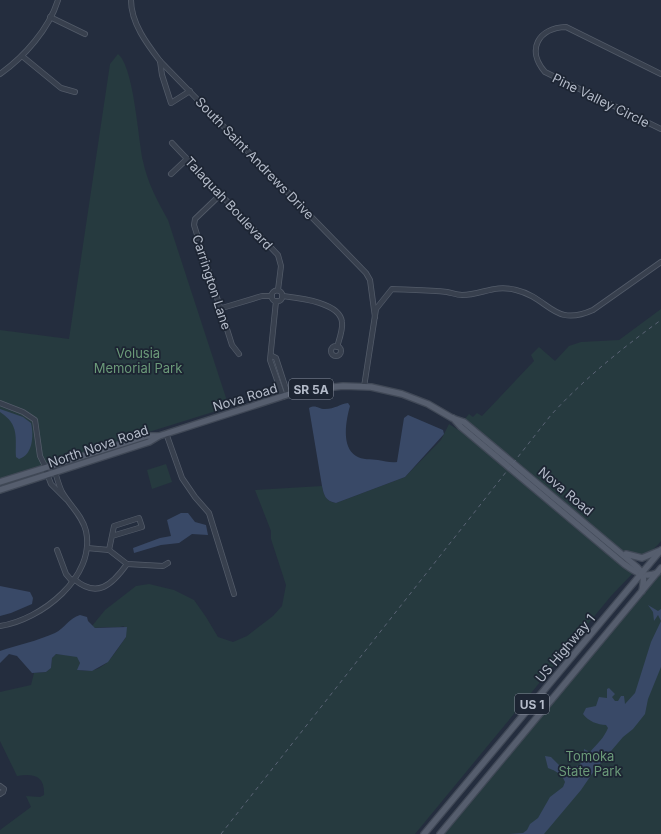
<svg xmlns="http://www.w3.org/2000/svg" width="661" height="834" font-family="Inter,sans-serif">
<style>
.green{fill:#263a3f}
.water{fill:#394967}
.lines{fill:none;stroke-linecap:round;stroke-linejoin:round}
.minor-casing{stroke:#535b69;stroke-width:6}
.major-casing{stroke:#414957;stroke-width:8}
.minor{stroke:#38404e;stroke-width:4.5}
.major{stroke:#565e6e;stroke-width:5.5}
.rail{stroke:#5a6375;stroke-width:1;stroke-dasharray:4 4;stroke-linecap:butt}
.labels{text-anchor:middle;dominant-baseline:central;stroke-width:3.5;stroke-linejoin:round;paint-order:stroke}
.shield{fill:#1d2533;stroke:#878e9c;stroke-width:1}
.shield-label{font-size:12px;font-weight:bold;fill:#b4bbc9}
.street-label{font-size:13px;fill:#b4bbc9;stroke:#1d2533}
.park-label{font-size:13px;fill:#6b9a79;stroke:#1d2533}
</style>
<rect width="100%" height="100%" fill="#242d3e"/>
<g class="green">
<path d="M118,54C134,67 138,138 143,161C147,182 158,202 168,220L229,407L56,461L60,474L0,494V330L69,339L110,64Z"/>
<path d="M661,309V541C649,556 641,559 623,551L465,419L469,414L473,417L477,413L482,416L534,361L531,355L539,347L555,361L569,346L581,342L619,340Z"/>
<path d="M449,424L471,438L633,573L611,596L415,834H0V830L31,807L26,796L40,797L44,795C45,776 34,773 17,776L0,741V692L31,685L34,673L46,672L51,668L52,658L56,654L77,656L80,663L78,670C105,675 112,656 126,637L124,626C114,629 105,626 95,628L92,626L105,610L136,586L149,584L174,590L194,600L206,617L218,637L233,642L247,636L273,616L282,606L286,585L271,539V531L255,490L322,486C324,495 325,501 336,503L405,477L441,440Z"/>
<polygon points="166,464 172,482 152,489 147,470"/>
<polygon points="661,569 661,834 440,834"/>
</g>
<g class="water">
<path d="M348,403L350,406C346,420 341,447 356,456C362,460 371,459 378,460C385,461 390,463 397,462L404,418L408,415L443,430L444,434L405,477L336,503C325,501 324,495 322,486L309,408C316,404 318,409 325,409C335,409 340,404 348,403Z"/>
<path d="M0,409L23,417L31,423C34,435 33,455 19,459L16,457C15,438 20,425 0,412Z"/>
<polygon points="181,513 188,513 195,522 206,525 208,535 192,534 179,543 161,545 134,553 133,548 160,538 171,536 167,520"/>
<polygon points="0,586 30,592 33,598 32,604 11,613 0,616"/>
<path d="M648,605L658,611L661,609V667L648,699L645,714L633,729L623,737L594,771L581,790L544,834H509L523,833L527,830L530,824L538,818L550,797L563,787L565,782C562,774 556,771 548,768L545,756L551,757L569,775L572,774L575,768L588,757L584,753V749L590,752C597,744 604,738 608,728L606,725C598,725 588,721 583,714L586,708L596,706L599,697L607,698V689L609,688L615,694L612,697L615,701H618L621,696H624L625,704L635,693L651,642L661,621L658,615L654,621L653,612Z"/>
<path d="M80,615L87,617L88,621L95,628L127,627L126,637L108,662L92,671L77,670L80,663L77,657L56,654L52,658L51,668L46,672L32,673L17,656L9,654L0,663V651C18,645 37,641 55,633C65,628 69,618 80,615Z"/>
</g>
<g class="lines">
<defs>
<g id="minor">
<path d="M131,0C131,23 147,44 160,61L366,273L370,280L375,317"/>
<polyline points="50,17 85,34"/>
<polyline points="22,56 61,88 75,92"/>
<polyline points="160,61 162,75 171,103 190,91"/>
<path d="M0,74C24,57 49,29 58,0"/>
<path d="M661,74L566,27C538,28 526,50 545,72L661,129"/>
<polyline points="172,143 278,255 281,266 278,290"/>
<polyline points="171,174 187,159"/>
<polyline points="220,195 195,219 194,225 232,345 239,354"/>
<circle cx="277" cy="296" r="5.5"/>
<path d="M282,296C298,298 340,302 342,322C343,330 339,340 337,347"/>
<polyline points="276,301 270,360 283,397"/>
<polyline points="222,308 262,296 272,296"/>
<circle cx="336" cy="351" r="5"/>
<polyline points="272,356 276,358 288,395"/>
<path d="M364,387L376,309L392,289C411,290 429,290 447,292C452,293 457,295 462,295C482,295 494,284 516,290C550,298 553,328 593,310L661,262"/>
<polyline points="0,403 23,412 35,420 40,456 46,468"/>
<polyline points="166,433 182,478 195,497 209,513 234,594"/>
<polyline points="45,468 51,484 66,499"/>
<polyline points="87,548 109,550 127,564 163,566 168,563"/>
<polyline points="57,550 66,574 72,581"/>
<polyline points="109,550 114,526 139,518 142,527 112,536"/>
<path d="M74,579C97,599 112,585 127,564"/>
<path d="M0,626C41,620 96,577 86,531C82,515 70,506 62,492C58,484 56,474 53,465"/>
<polyline points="0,786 4,789 3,792 0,794"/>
</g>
<g id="major">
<path d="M453,418L461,427L624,564C634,571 644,579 657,573"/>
<polyline points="0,482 147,436 158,436"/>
<path d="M0,490L149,442L159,436L299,391L343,386L371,387L402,394L428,404L452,418L464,422L637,567C645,575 644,580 642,591"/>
<polyline points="626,554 642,558 659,551"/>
<polyline points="424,834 661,550"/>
<polyline points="440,834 661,568"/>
</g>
</defs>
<use href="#minor" class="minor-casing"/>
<use href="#major" class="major-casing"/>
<use href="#minor" class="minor"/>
<use href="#major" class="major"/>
<path class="rail" d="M221,834L551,415C584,379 621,349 661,320"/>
</g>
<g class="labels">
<g class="shield">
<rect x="289" y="379" width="44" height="20" rx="3"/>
<rect x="515" y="694" width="34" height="20" rx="3"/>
</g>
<g class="shield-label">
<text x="311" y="389">SR 5A</text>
<text x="532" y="704">US 1</text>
</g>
<g class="street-label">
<text transform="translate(601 100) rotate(26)">Pine Valley Circle</text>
<text transform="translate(255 158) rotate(46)">South Saint Andrews Drive</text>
<text transform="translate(229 203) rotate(47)">Talaquah Boulevard</text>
<text transform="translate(212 282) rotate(72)">Carrington Lane</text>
<text transform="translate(245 397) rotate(-17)">Nova Road</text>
<text transform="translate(98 446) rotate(-19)">North Nova Road</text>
<text transform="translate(566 491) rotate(40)">Nova Road</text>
<text transform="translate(565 648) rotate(-50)">US Highway 1</text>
</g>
<g class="park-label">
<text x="138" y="353">Volusia<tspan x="138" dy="15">Memorial Park</tspan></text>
<text x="590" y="756">Tomoka<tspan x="590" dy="15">State Park</tspan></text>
</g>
</g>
</svg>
